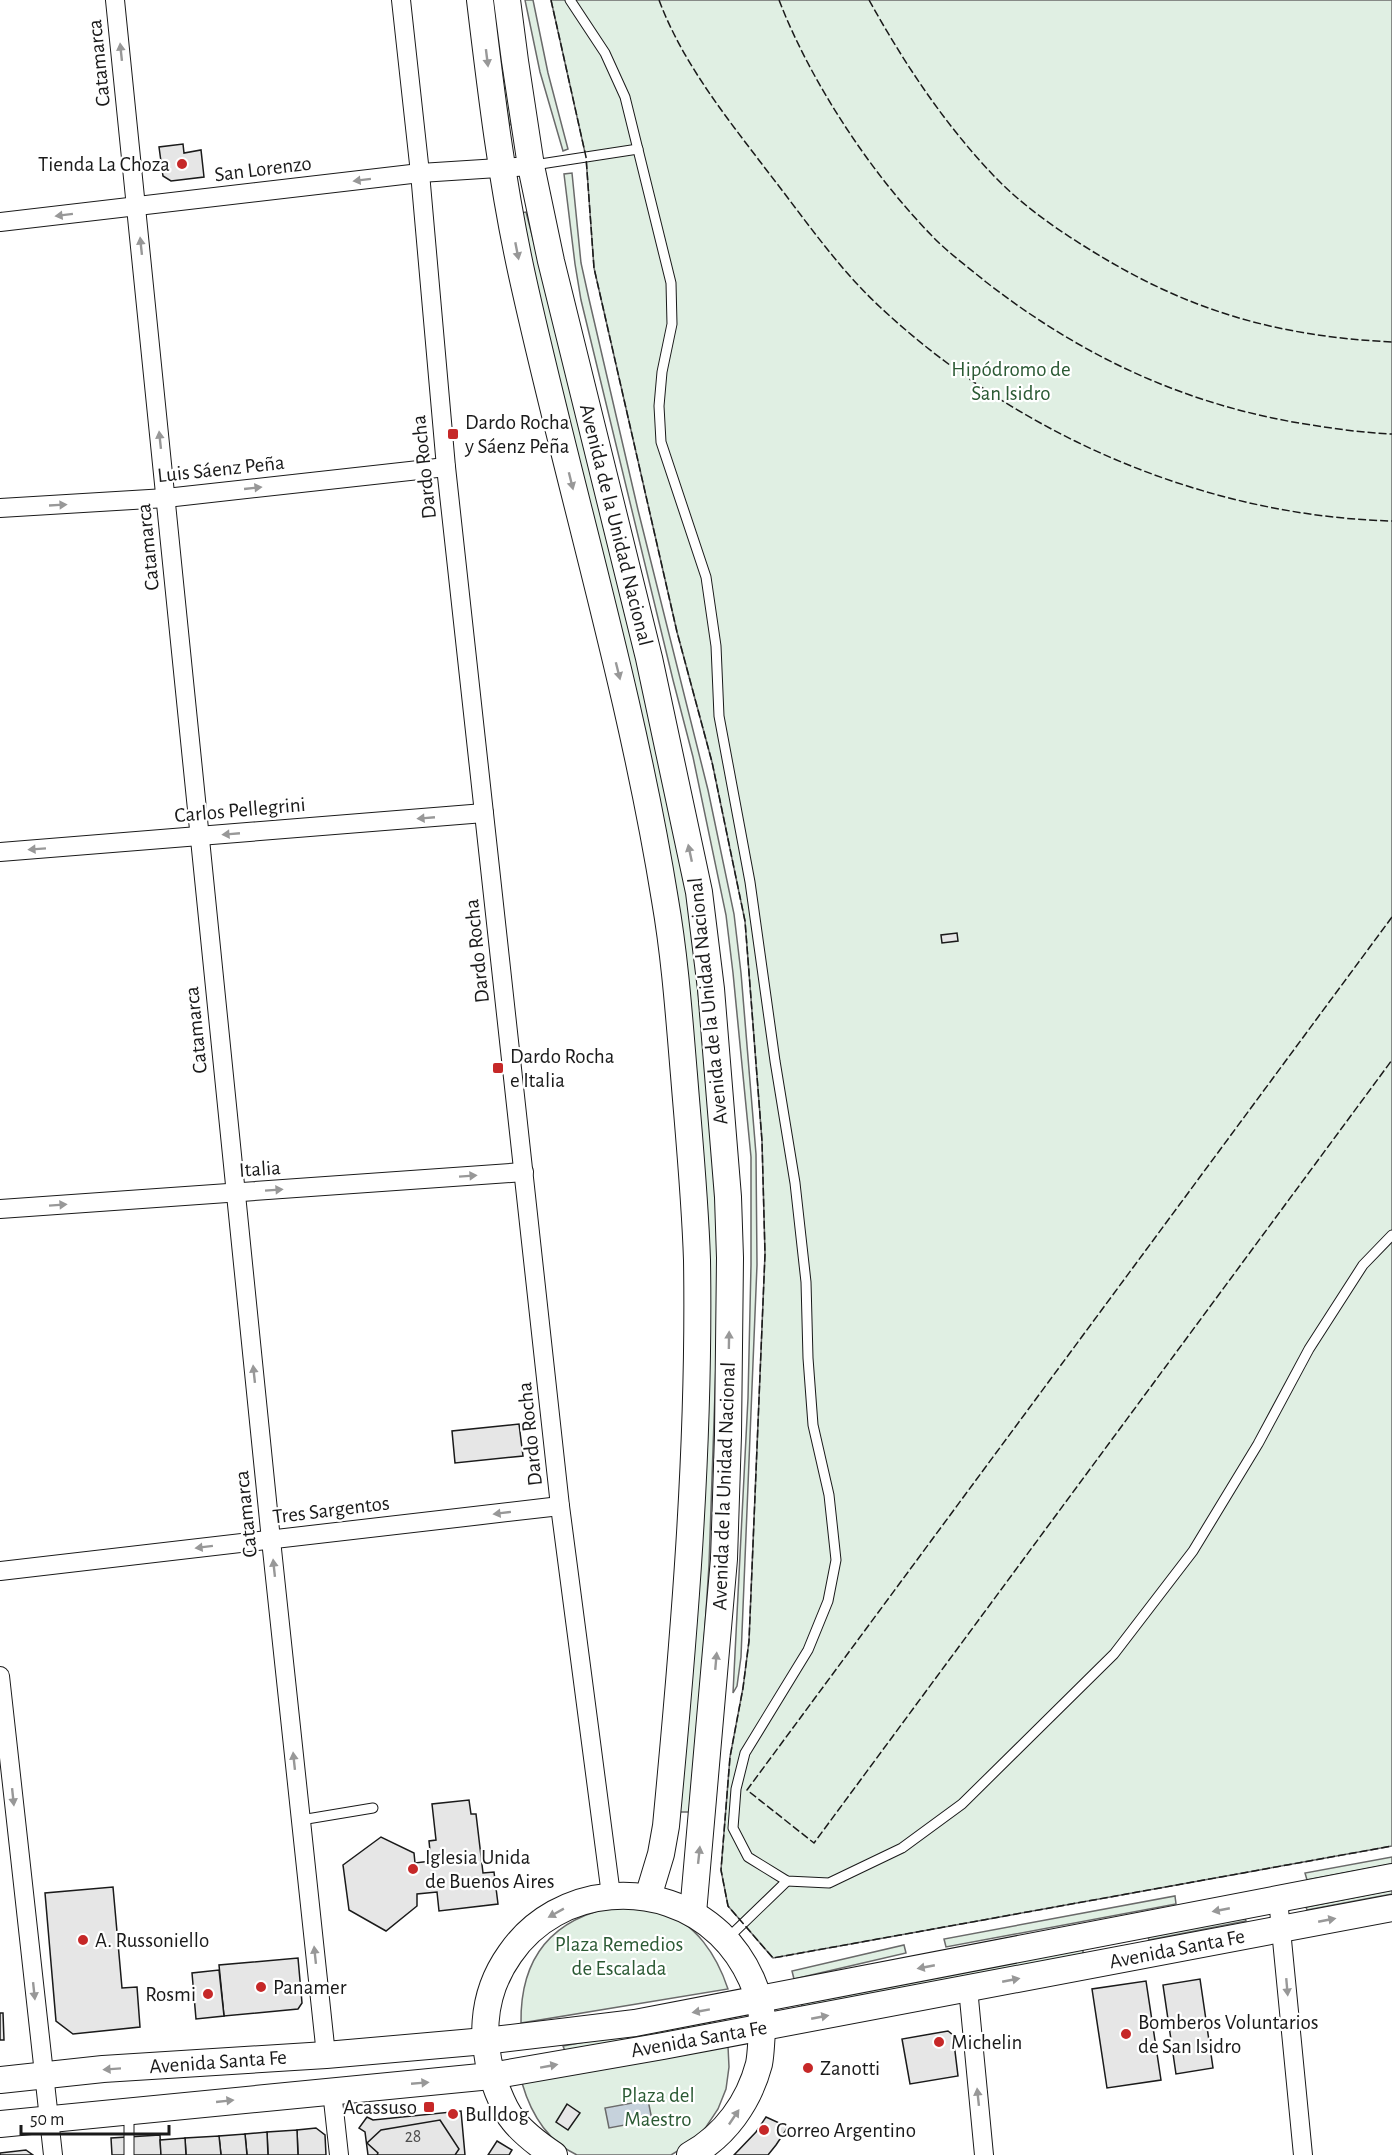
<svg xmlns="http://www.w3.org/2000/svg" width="1392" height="2155" font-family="'Alegreya Sans',sans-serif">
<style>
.green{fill:#e0efe3;stroke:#6a6a6a;stroke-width:1.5}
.water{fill:#c6d2dc;stroke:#6a6a6a;stroke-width:1.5}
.building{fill:#e6e6e6;stroke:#1a1a1a;stroke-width:1.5}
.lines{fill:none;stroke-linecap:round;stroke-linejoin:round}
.service-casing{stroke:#1a1a1a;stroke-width:11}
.minor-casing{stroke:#1a1a1a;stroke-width:20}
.secondary-casing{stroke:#1a1a1a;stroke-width:28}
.service{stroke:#fff;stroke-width:9}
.minor{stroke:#fff;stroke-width:18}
.secondary{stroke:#fff;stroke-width:26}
.fence{stroke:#1a1a1a;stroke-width:1.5;stroke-dasharray:8 3;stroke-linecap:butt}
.oneway{fill:#989898}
.poi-dot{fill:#c62828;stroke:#fff;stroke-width:2}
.labels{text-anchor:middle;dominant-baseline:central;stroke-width:4.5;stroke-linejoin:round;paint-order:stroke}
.number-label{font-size:18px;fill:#4d4d4d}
.street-label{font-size:21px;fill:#1a1a1a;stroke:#fff}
.poi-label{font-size:21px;fill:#1a1a1a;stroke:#fff;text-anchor:start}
.park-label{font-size:21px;fill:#2b5a34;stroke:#fff}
</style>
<rect width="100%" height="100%" fill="#fff"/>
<g class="green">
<polygon points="484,0 498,0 513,127 509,123 505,99 494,67"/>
<polygon points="525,0 533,0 548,73 568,149 563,151 540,72"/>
<polygon points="551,0 1392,0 1392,1846 773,1958 728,1906 721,1870 730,1757 743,1688 749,1641 765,1254 762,1141 745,921 712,762 677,632 594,268 586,157"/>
<polygon points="572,173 581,263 589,299 638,510 708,790 734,914 741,973 756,1154 757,1265 741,1657 737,1686 733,1693 748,1398 751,1265 751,1157 733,973 726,915 693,757 673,680 581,300 575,264 564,174"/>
<polygon points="526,212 608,525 689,894 718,1201 719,1277 709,1565 695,1782 690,1812 679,1812 682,1740 688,1011 520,213"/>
<polygon points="1392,1857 1392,1864 1307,1880 1305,1873"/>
<polygon points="1392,1890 1392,1894 1307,1910 1306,1907"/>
<polygon points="1175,1896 1176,1904 946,1947 944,1939"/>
<path d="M618,1906C631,1908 646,1908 660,1912C696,1922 717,1956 728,1989L521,2023C520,1957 552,1918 618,1906Z"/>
<polygon points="1245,1918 1246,1921 1149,1940 1148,1937"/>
<polygon points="904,1945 906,1953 794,1979 792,1971"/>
<polygon points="1083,1949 1083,1954 802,2007 801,2002"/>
<polygon points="709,2019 711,2025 565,2051 563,2046"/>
<path d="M728,2046L729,2067L726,2089L718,2109L706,2127L691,2143L671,2155H577C547,2141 531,2114 522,2083Z"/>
</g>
<polygon class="water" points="648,2100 652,2120 609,2128 605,2108"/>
<g class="building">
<polygon points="183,144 184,153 201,150 204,177 171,181 163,176 159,147"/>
<polygon points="957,933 958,941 942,943 941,935"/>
<polygon points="519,1424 523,1456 455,1463 452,1431"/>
<polygon points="469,1800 471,1814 476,1814 483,1873 494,1872 498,1904 439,1911 437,1892 417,1894 417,1906 386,1931 349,1910 343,1865 381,1837 414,1853 415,1863 431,1861 429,1841 436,1840 432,1804"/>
<polygon points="113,1887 122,1988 137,1987 140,2027 73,2034 56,2021 45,1893"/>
<polygon points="298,1958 302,2003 298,2009 224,2016 219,1965"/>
<polygon points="219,1970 224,2016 196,2019 192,1973"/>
<polygon points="1200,1979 1213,2068 1176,2074 1163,1985"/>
<polygon points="1146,1981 1161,2080 1107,2088 1092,1989"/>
<polygon points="0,2013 3,2013 4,2040 0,2040"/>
<polygon points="948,2031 953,2035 958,2076 910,2084 902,2039"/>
<polygon points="567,2104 580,2113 568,2130 556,2122"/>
<polygon points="461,2111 465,2155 368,2155 365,2132 359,2128 367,2117 373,2120"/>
<polygon points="766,2117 788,2127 776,2145 768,2155 734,2155 756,2132"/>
<polygon points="440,2120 459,2149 455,2155 377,2155 378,2153 367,2143 381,2130"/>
<polygon points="316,2128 325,2135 326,2155 298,2155 297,2130"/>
<polygon points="297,2130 298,2155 268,2155 267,2132"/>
<polygon points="267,2132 268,2155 247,2155 245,2134"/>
<polygon points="245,2134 247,2155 221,2155 219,2136"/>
<polygon points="160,2135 161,2155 112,2155 111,2138"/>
<polygon points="219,2136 221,2155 186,2155 185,2138"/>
<polygon points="185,2138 186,2155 161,2155 160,2140"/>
<polygon points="497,2141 512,2150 509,2155 488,2155"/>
<polygon points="26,2150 33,2155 0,2155 0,2153"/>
</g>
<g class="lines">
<defs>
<g id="service">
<polyline points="570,0 605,53 625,97 671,283 672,324 662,372 659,406 661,442 706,577 716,646 719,716 750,882 775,1061 795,1183 806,1282 808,1358 813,1425 829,1495 836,1560 828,1601 808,1650 745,1753 736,1789 733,1828 748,1857 787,1881 829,1883 902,1848 962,1804 1114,1654 1193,1551 1258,1444 1309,1349 1363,1265 1392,1235"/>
<polyline points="534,165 638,149"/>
<polyline points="301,1820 373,1808"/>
<polyline points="728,1938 787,1881"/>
<polyline points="129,2112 129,2155"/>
</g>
<g id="minor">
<polyline points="115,0 271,1540 326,2055"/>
<polyline points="401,0 420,173 446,467 560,1506 611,1895"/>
<polyline points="0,222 420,173 531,166"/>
<polyline points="0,508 166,498 446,467"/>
<polyline points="0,852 484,813"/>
<polyline points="0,1209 524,1172"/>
<polyline points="0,1571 560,1506"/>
<polyline points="0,1676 53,2155"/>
<polyline points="1278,1899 1303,2155"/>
<polyline points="968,1988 984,2155"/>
<polyline points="332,2091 339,2155"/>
</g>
<g id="secondary">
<path d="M480,0C491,92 502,184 522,275C568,484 631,689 665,900C675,958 679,1016 684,1075C689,1137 695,1198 697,1260C700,1449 684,1638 666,1826L661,1854L648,1897"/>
<polyline points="507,0 515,61 531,166 551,261 649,658 699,892 711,989 728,1197 730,1258 728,1435 724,1559 693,1913"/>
<polyline points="0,2080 103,2069 326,2055 485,2041 635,2023 1392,1877"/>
<polyline points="0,2124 491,2076 663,2046 1392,1908"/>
<path d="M554,2155C539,2145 524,2134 513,2120C506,2112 502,2102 498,2092C479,2046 480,1996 510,1954C558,1884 660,1877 720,1934C745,1958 765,1998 762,2032C761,2042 761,2054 759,2064C749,2102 725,2136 690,2155"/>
</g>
</defs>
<use href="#service" class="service-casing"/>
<use href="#minor" class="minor-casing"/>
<use href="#secondary" class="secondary-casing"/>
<use href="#service" class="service"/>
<use href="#minor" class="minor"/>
<use href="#secondary" class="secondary"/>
<g class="fence">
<polyline points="551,0 586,157 594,268 677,632 712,762 745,921 762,1141 765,1254 749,1641 743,1688 730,1757 721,1870 728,1906 773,1958 1392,1846"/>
<path d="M659,0C683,64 727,118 768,172C804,218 837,267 880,307C1017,435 1204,516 1392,521"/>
<path d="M779,0C811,83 872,175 934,238C950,254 969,268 986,282C1084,358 1188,406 1311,425C1338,429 1365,433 1392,434"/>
<path d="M869,0C904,63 945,125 995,177C1021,204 1052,226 1084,246C1185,310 1274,336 1392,342"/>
<polyline points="1392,917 747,1790 814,1843 1392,1060"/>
</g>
</g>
<defs><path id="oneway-solid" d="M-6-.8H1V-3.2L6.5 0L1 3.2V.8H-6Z" transform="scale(1.5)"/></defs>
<g class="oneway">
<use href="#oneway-solid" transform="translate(121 52) rotate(-96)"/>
<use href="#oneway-solid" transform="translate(487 58) rotate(83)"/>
<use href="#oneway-solid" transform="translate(362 180) rotate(173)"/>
<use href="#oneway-solid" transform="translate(64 215) rotate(173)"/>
<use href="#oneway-solid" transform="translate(141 246) rotate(-96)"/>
<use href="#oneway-solid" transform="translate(517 251) rotate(79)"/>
<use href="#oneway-solid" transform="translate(160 440) rotate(-96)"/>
<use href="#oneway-solid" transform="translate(571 481) rotate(76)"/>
<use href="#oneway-solid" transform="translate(253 488) rotate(-6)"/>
<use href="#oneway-solid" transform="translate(58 505) rotate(-3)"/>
<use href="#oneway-solid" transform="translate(618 671) rotate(76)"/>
<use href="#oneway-solid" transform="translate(426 818) rotate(175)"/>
<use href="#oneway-solid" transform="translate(231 834) rotate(175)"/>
<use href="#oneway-solid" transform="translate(37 849) rotate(176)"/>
<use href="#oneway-solid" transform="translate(690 853) rotate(-102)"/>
<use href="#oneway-solid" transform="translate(468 1176) rotate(-4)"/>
<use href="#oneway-solid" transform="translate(274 1190) rotate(-4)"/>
<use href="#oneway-solid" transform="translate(58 1205) rotate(-4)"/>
<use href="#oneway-solid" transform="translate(729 1340) rotate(-89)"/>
<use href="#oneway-solid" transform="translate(254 1374) rotate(-96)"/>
<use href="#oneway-solid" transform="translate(502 1513) rotate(173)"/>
<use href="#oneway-solid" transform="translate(204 1547) rotate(173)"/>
<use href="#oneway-solid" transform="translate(274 1568) rotate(-96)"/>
<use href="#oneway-solid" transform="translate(716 1661) rotate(-85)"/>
<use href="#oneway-solid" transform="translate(294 1761) rotate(-96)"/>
<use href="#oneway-solid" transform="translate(13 1797) rotate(84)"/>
<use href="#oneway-solid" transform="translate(699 1855) rotate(-84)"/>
<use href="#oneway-solid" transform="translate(1221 1910) rotate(169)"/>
<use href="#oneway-solid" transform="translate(556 1913) rotate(151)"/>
<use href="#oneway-solid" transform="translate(1327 1920) rotate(-11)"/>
<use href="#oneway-solid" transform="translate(315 1955) rotate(-96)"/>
<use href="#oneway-solid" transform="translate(926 1967) rotate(169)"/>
<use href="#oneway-solid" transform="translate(1011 1980) rotate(-11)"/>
<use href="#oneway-solid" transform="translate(1287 1987) rotate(85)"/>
<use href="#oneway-solid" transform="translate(34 1991) rotate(84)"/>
<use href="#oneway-solid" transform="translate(701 2011) rotate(170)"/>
<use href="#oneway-solid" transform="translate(820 2017) rotate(-11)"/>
<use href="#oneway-solid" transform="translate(549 2066) rotate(-10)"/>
<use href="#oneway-solid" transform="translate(112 2069) rotate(176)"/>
<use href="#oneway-solid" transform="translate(420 2083) rotate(-5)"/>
<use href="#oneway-solid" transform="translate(978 2097) rotate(-96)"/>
<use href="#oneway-solid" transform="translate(225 2101) rotate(-6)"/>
<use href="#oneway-solid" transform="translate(734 2117) rotate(-56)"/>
</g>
<g class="poi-dot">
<circle cx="182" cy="164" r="6"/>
<rect x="447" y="428" width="12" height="12" rx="3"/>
<rect x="492" y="1062" width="12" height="12" rx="3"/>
<circle cx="413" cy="1869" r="6"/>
<circle cx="83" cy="1940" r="6"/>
<circle cx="261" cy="1987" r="6"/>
<circle cx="208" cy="1994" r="6"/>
<circle cx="1126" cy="2034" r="6"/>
<circle cx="939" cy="2042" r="6"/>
<circle cx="808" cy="2068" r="6"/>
<rect x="423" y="2101" width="12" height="12" rx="3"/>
<circle cx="453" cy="2114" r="6"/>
<circle cx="764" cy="2130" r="6"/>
</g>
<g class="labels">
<g class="number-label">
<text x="413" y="2137">28</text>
</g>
<g class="street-label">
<text transform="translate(99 63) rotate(-96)">Catamarca</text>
<text transform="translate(263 169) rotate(-7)">San Lorenzo</text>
<text transform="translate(424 467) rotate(-96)">Dardo Rocha</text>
<text transform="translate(221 469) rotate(-6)">Luis Sáenz Peña</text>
<text transform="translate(616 525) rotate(76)">Avenida de la Unidad Nacional</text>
<text transform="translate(148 547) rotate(-96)">Catamarca</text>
<text transform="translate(240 810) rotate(-5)">Carlos Pellegrini</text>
<text transform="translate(477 951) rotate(-96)">Dardo Rocha</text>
<text transform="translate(708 1001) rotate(-96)">Avenida de la Unidad Nacional</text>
<text transform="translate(196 1030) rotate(-96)">Catamarca</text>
<text transform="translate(260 1169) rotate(-4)">Italia</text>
<text transform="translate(530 1434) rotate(-96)">Dardo Rocha</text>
<text transform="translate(724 1486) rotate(-88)">Avenida de la Unidad Nacional</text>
<text transform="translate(331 1510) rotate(-7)">Tres Sargentos</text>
<text transform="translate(246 1514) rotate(-96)">Catamarca</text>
<text transform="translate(1177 1949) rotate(-11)">Avenida Santa Fe</text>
<text transform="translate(699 2039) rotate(-10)">Avenida Santa Fe</text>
<text transform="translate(218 2062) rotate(-4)">Avenida Santa Fe</text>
</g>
<g class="poi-label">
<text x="170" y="164" text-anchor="end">Tienda La Choza</text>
<text x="465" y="422">Dardo Rocha<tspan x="465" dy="24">y Sáenz Peña</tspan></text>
<text x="510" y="1056">Dardo Rocha<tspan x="510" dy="24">e Italia</tspan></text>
<text x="425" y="1857">Iglesia Unida<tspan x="425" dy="24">de Buenos Aires</tspan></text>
<text x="95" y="1940">A. Russoniello</text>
<text x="273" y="1987">Panamer</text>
<text x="196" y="1994" text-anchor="end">Rosmi</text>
<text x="1138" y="2022">Bomberos Voluntarios<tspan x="1138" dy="24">de San Isidro</tspan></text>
<text x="951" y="2042">Michelin</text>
<text x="820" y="2068">Zanotti</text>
<text x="417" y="2107" text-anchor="end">Acassuso</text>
<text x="465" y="2114">Bulldog</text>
<text x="776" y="2130">Correo Argentino</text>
</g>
<g class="park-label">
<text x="1011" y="369">Hipódromo de<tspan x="1011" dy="24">San Isidro</tspan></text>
<text x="619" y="1944">Plaza Remedios<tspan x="619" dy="24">de Escalada</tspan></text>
<text x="658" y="2095">Plaza del<tspan x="658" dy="24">Maestro</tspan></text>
</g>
</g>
<path d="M21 2125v9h148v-9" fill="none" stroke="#1a1a1a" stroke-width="3"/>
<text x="30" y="2125" font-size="18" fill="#1a1a1a" stroke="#ffffff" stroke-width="4.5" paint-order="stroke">50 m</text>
</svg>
